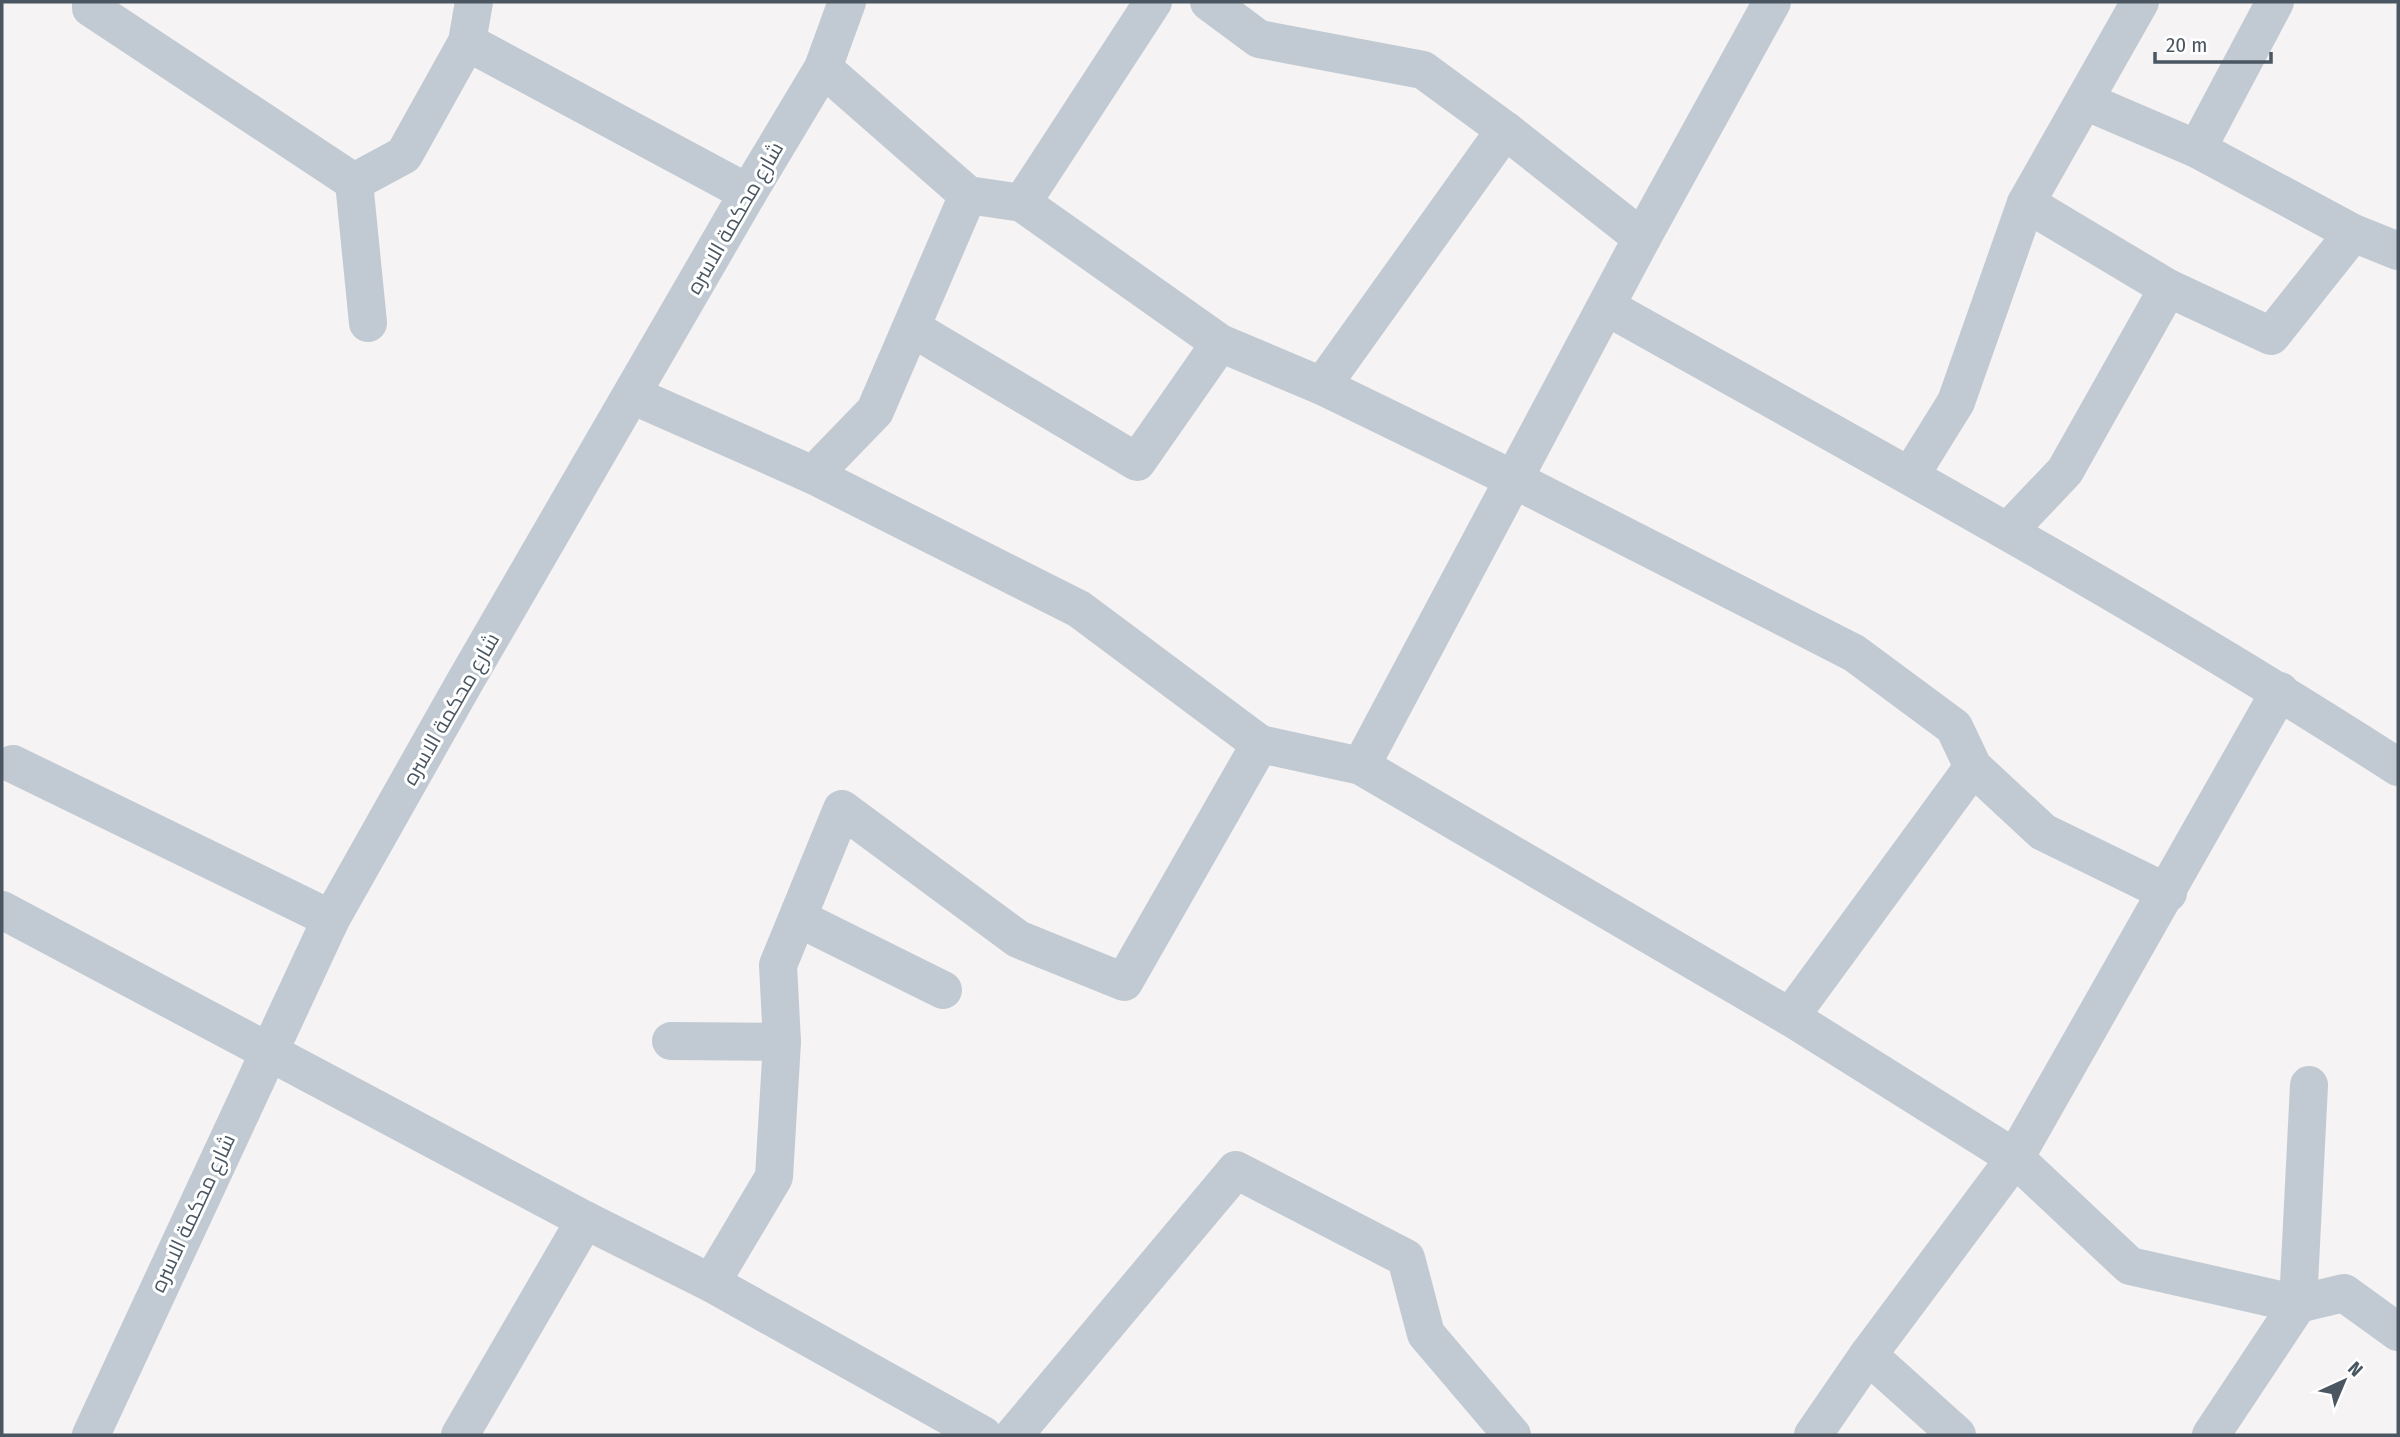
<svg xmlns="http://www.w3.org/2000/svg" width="2400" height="1437" font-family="'Fira Sans Condensed',Cairo,sans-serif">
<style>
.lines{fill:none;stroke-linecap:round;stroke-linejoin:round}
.minor{stroke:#c1cad2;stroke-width:38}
.labels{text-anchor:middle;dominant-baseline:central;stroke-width:6;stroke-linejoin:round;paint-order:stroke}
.street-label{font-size:21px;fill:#4a5661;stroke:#fff}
</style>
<rect width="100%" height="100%" fill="#f5f3f3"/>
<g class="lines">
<g class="minor">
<polyline points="91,2 91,8 354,182"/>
<polyline points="1209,2 1259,39 1423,70 1505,130 1642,238"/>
<polyline points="467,42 748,193"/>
<polyline points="823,68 968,195 1022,203 1220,343 1322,386 1513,479 1854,653 1954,727 1973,767 2043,832 2168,893"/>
<polyline points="2085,101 2197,149 2353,233 2398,251"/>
<polyline points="2197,149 2275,2"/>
<polyline points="354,182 404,155 467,42 474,2"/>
<polyline points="354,182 368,323"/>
<polyline points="1022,203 1153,2"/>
<polyline points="2026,203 2168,288 2271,336 2353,233"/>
<path d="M1607,307C1873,456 2142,602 2398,767"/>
<polyline points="912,328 1137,462 1220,343"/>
<polyline points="1322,386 1505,130"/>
<polyline points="632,395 813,475 1079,609 1260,744 1361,766 1790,1017 2015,1158 2130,1266 2298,1304 2344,1293 2398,1332"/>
<polyline points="813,475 875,411 968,195"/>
<polyline points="1910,476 1956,402 2026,203 2140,2"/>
<polyline points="2008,531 2065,471 2168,288"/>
<polyline points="13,764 331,919"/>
<polyline points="1361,766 1642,238 1772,2"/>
<polyline points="2,910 585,1220 711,1283 983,1435"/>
<polyline points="798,918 943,990"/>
<polyline points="1790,1017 1973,767"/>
<polyline points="671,1041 782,1042"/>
<polyline points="711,1283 774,1177 782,1042 778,965 842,809 1018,939 1124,982 1260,744"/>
<polyline points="1868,1355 1957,1435"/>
<polyline points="91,1435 331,919 463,685 748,193 823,68 847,2"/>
<polyline points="460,1435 585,1220"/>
<polyline points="1014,1435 1236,1170 1406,1258 1426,1334 1512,1435"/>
<polyline points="1813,1435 1868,1355 2015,1158 2280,691"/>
<polyline points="2211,1435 2298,1304 2309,1085"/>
</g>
</g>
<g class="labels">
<g class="street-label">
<text transform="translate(735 218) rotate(-60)">شارع محكمة الاسره</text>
<text transform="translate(451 709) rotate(-60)">شارع محكمة الاسره</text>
<text transform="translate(193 1213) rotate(-65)">شارع محكمة الاسره</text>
</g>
</g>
<rect width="2400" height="1437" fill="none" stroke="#4a5661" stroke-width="7"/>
<g transform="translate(2344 1381) rotate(44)" stroke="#ffffff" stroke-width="5" paint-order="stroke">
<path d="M0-5L12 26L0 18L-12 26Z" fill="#4a5661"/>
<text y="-10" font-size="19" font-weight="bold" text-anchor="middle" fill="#4a5661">N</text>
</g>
<path d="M2155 52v10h116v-10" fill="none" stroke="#4a5661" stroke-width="3.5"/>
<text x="2166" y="52" font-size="21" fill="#4a5661" stroke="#ffffff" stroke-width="5" paint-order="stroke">20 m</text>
</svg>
